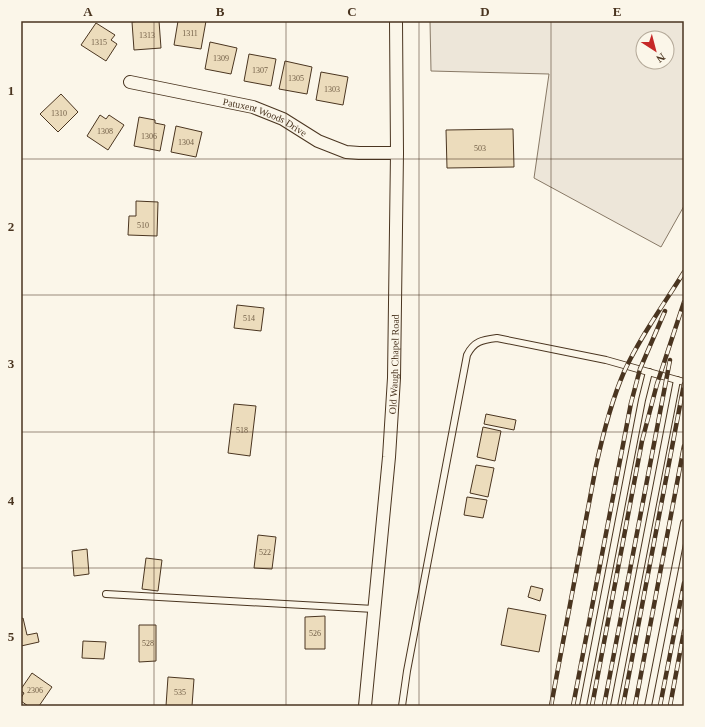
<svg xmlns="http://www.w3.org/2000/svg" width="705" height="727" font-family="'Times New Roman',serif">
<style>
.green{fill:#ede6d9;stroke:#887966;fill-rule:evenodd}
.building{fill:#ecdcbc;stroke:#4a3520}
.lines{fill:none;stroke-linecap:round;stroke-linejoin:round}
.service-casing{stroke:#4a3520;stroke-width:8}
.minor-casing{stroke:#4a3520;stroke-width:14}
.service{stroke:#fbf6e9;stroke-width:6}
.minor{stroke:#fbf6e9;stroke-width:12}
.rail-casing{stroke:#4a3520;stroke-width:4.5}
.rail{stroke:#fbf6e9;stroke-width:3;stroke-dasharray:9;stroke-linecap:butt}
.grid{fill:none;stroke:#4a3520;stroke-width:1;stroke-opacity:0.55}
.labels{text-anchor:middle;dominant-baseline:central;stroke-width:3;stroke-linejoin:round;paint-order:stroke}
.number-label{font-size:8px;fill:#725f47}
.street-label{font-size:10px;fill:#4a3520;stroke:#fbf6e9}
.neatline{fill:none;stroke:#4a3520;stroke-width:1.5}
.grid-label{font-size:13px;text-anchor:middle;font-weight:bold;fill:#4a3520}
</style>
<rect width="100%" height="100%" fill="#fbf6e9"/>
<path class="green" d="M430,21H684V206L661,247L534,178L549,74L431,71ZM643,38H667V62H643Z"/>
<g class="building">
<polygon points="140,21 159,21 161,48 134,50 132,22"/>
<polygon points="178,21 206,21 201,49 174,45"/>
<polygon points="96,23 115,35 111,40 117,44 106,61 81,45"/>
<polygon points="210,42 237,48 231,74 205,69"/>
<polygon points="249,54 276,59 271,86 244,81"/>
<polygon points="285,61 312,67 307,94 279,89"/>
<polygon points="321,72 348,77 343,105 316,100"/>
<polygon points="61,94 78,112 58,132 40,114"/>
<polygon points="100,115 106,119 109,115 124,125 108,150 87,136"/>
<polygon points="139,117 155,120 155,123 165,125 160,151 134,146"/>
<polygon points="176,126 202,132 196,157 171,152"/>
<polygon points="513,129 514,167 447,168 446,130"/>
<polygon points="136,201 158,202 157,236 128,235 129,216 136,216"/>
<polygon points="237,305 264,308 261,331 234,328"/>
<polygon points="234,404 256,406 250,456 228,453"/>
<polygon points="486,414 516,420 514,430 484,424"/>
<polygon points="483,427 501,431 495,461 477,457"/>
<polygon points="476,465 494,468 488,497 470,493"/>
<polygon points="467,497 487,500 483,518 464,515"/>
<polygon points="258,535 276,537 272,569 254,568"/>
<polygon points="87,549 89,574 74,576 72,551"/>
<polygon points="146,558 162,560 158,591 142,589"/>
<polygon points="531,586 543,589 540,601 528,597"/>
<polygon points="508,608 546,615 539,652 501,645"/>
<polygon points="325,616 325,649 305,649 305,617"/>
<polygon points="23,618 27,635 37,633 39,642 21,646 21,619"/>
<polygon points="139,625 156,625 156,661 139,662"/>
<polygon points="83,641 106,642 104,659 82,658"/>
<polygon points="32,673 52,687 39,706 28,706 21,701 21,698 24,693 21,691 21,689"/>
<polygon points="168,677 194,679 192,706 166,706"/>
</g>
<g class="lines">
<defs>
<g id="service">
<polyline points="106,594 374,609"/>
<path d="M402,706L407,671L467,355C474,341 482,340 497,338L606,360L684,382"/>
<polyline points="583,706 642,400 649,372"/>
<polyline points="614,706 677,380"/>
<polyline points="648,706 684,523"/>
</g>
<g id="minor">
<path id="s1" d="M130,82L253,107L283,119L318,141L346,152L359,153H397"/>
<path id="s2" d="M365,706L389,457L394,378L397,153L396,21"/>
</g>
</defs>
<use href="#service" class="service-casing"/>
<use href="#minor" class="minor-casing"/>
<use href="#service" class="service"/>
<use href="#minor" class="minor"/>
<defs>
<g id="rail">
<path d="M551,706L596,466C603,434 611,402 624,372C640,337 664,304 684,272"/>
<polyline points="573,706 631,403 640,369 665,311"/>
<polyline points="592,706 642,441 657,384 684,302"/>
<polyline points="604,706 670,360"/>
<polyline points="623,706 684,384"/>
<polyline points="635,706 684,446"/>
<polyline points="660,706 684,583"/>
<polyline points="670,706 684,631"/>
</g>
</defs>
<use href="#rail" class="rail-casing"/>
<use href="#rail" class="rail"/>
</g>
<path class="grid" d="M154,21V706M286,21V706M419,21V706M551,21V706M21,159H684M21,295H684M21,432H684M21,568H684"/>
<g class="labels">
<g class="number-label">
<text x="190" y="33">1311</text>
<text x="147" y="35">1313</text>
<text x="99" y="42">1315</text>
<text x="221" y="58">1309</text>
<text x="260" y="70">1307</text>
<text x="296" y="78">1305</text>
<text x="332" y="89">1303</text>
<text x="59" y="113">1310</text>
<text x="105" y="131">1308</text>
<text x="149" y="136">1306</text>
<text x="186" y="142">1304</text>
<text x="480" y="148">503</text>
<text x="143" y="225">510</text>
<text x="249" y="318">514</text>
<text x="242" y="430">518</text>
<text x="265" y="552">522</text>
<text x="315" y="633">526</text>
<text x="148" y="643">528</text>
<text x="35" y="690">2306</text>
<text x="180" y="692">535</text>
</g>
<g class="street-label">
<text stroke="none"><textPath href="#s1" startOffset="140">Patuxent Woods Drive</textPath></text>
<text stroke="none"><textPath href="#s2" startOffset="343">Old Waugh Chapel Road</textPath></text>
</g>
</g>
<rect width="705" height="727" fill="none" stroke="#fbf6e9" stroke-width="44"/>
<g transform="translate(655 50) rotate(144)"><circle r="19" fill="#fbf6e9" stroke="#b4a999"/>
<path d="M0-3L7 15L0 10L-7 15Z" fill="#c62828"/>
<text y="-6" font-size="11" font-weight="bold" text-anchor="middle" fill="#4a3520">N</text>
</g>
<rect x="22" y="22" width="661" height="683" class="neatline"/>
<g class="grid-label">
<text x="88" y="16">A</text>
<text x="220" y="16">B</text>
<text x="352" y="16">C</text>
<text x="485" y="16">D</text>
<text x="617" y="16">E</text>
<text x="11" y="95">1</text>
<text x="11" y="231">2</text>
<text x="11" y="368">3</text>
<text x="11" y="505">4</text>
<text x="11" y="641">5</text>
</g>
</svg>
